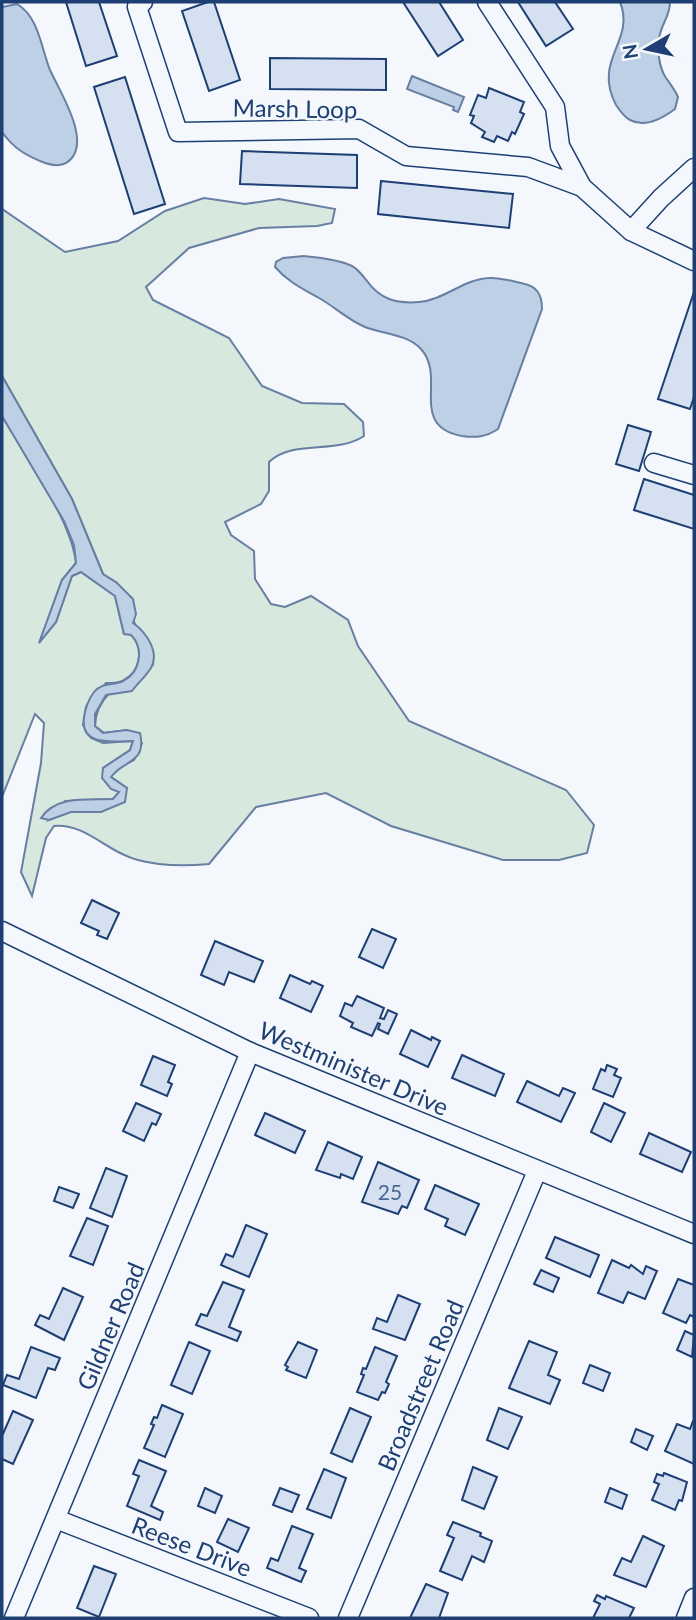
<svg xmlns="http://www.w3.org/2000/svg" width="696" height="1620" font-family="Lato,sans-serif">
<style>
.green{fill:#d7e8df;stroke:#687fa3;stroke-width:2}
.water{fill:#bed0e5;stroke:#687fa3;stroke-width:2}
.building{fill:#d5e0f0;stroke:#1d3f73;stroke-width:2}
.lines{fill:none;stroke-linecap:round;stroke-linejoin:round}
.minor-casing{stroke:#1d3f73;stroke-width:21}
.minor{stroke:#f4f7fb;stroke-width:18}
.labels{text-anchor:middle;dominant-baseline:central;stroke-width:5;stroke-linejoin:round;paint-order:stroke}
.number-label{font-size:21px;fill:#4b6792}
.street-label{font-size:24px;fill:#1d3f73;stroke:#f4f7fb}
</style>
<rect width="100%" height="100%" fill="#f4f7fb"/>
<path class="green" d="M204,198L245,204L279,199L335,209L332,223L317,226L259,228L189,248L146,287L153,300L229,338L262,386L302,403L344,404L363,422L364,436C335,455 293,439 269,462V491L261,504L225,522L231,535L254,551L255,579L271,604L285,607L311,596L348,620L358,646L409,721L566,790L594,825L587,853L559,860H503L391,826L326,793L256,807L209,864C187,866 160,866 138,860C108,853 86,823 54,826L46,838L32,896L21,872L41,763L44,723L35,714L2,797V416C25,455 71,519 76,563L62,580L40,641L56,622L72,576L81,572L115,596L124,634H131C144,648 141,671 124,680C119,683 112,683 106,683L86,707L83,725L91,738L103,743L133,741L130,750L103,768L120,791L113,799L65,801L49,820L70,812H101L127,788L111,777L116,769L134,760L142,743L127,730L104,733L95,726C96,692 127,681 153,665L117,583L103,574L72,499L2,376V209L65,252L118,241L165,211Z"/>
<g class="water">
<path d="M620,2H670C670,15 663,22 660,34C656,46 659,68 666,78C671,85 675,90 678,97L675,109C663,118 645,128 630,120C624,117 620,111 616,105C592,59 636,41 620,2Z"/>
<path d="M17,4C39,17 41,48 50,70C60,92 91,140 70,160C63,167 54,166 45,163C27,156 14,149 2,132V7Z"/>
<polygon points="412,76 464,97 458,112 453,110 454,107 407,89"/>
<path d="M304,256C319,258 338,259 352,266C358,269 362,275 367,281C380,299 396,304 419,302C444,300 464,279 489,278C499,277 512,281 521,283C537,286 542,294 542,309L498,429C486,437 476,438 462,436C407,426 448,376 420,348C406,334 383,334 365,327C348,320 335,307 319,298C303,289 288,282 275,267L276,262L283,258Z"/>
<path d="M2,376L72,499L103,574L117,583L133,599L136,614L133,623C146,632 160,652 151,668C146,676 138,683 132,691L106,695L95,714V726L103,733L127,730L140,733C147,764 124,759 111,777L127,788L125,802L101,812H71L49,820L41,818C56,795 87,800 113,799L119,792L111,789L102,778L103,768L130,750L133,741C114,741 80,747 84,718C85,709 88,700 94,692C102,682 113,686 123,681C141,672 144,648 131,635L124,634L115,596L81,572L72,576L56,622L39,643L62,580L76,563L74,545L64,521L2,416Z"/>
</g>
<g class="building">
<polygon points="66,2 99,2 117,56 86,66"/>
<polygon points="208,2 214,2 240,80 209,91 182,11"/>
<polygon points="403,2 439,2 463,40 438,56"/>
<polygon points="518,2 555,2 573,29 546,46"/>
<polygon points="270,58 386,59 386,90 270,89"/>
<polygon points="125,77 165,204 134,214 94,87"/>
<polygon points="489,88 524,102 520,112 524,114 515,134 512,132 508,141 497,136 494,142 482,137 485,132 471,123 474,116 470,115 478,95 486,98"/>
<polygon points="242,151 357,155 357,188 240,184"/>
<polygon points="381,181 513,194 509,228 378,214"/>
<polygon points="694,292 694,397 690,409 658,399"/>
<polygon points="628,425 651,432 639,471 616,464"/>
<polygon points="644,479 694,495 694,529 634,510"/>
<polygon points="92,900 119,913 107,939 97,935 99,931 81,923"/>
<polygon points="372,929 396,939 383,968 359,957"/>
<polygon points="215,941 263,961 254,982 229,972 224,985 201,975"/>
<polygon points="290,975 310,984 312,981 323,986 311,1012 280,998"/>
<polygon points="357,996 384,1008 380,1018 384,1019 388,1010 397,1014 388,1034 378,1029 380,1024 378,1023 372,1036 351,1027 353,1023 340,1016 345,1003 352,1006"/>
<polygon points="411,1030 431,1040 432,1037 440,1041 428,1067 400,1054"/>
<polygon points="462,1055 504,1074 495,1096 452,1078"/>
<polygon points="153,1056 175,1065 168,1082 172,1084 167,1096 141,1085"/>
<polygon points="607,1065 617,1069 614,1075 621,1078 613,1097 593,1089 601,1069 605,1071"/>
<polygon points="527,1081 559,1096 563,1088 575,1093 561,1122 517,1102"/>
<polygon points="136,1103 161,1114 156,1125 152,1123 144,1141 123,1131"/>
<polygon points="604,1103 625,1113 611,1142 591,1132"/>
<polygon points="265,1113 305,1131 295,1153 255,1135"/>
<polygon points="649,1133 691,1152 682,1172 640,1154"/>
<polygon points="328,1142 362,1157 353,1179 341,1174 340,1178 316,1170"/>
<polygon points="378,1162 419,1180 407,1208 402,1206 398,1214 362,1202"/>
<polygon points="106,1168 127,1176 112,1217 90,1208"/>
<polygon points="435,1185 479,1204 465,1235 445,1226 448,1219 425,1209"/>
<polygon points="59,1187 79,1194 73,1208 54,1201"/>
<polygon points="87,1218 108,1226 93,1265 70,1256"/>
<polygon points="246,1225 267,1234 249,1277 221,1265 226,1254 233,1257"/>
<polygon points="555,1237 599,1255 590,1277 546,1258"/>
<polygon points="612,1260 629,1268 631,1265 643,1274 646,1266 657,1271 645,1299 628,1292 623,1303 598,1293"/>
<polygon points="541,1270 559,1278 553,1292 534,1284"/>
<polygon points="678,1279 694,1285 694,1317 690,1315 686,1323 663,1313"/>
<polygon points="223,1282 244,1290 229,1327 241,1332 237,1341 196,1325 201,1314 207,1316"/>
<polygon points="63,1288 83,1297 64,1340 35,1325 40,1315 49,1319"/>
<polygon points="398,1295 420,1304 405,1340 373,1329 377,1318 387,1322"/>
<polygon points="685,1331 694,1335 692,1357 677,1350"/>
<polygon points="529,1341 557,1352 548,1375 560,1380 550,1404 509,1388"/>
<polygon points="189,1342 210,1351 192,1394 171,1385"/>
<polygon points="298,1342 317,1350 306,1378 286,1370 288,1367 285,1365"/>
<polygon points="31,1347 60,1358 55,1370 48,1368 36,1398 3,1385 7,1375 19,1379"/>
<polygon points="375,1347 397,1356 386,1382 389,1384 385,1393 382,1392 378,1400 357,1392 364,1375 361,1374 363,1368 366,1369"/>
<polygon points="590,1365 610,1373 603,1391 583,1383"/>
<polygon points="162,1405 183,1414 165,1457 144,1448 154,1425 151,1424 154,1417 157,1418"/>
<polygon points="350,1408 371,1417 352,1462 331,1453"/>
<polygon points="499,1408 522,1417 508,1449 487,1440"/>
<polygon points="13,1411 33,1420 13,1464 2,1459 2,1436"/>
<polygon points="693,1421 694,1421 694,1464 665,1451 677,1424 690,1429"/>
<polygon points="636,1429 653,1436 647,1450 631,1442"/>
<polygon points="139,1460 166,1471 151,1506 163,1512 160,1520 127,1506 139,1476 133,1474"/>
<polygon points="473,1467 497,1477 484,1509 462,1500"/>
<polygon points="324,1469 346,1478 331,1518 307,1509"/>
<polygon points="664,1473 687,1482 682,1501 679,1500 675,1510 652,1500 659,1484 654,1482 657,1474 663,1476"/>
<polygon points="205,1488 222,1496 215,1513 198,1506"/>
<polygon points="280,1488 299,1495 292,1512 273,1505"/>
<polygon points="610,1488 627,1495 622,1509 605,1502"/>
<polygon points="228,1519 249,1528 238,1552 217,1542"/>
<polygon points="453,1522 481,1533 480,1536 492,1541 484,1562 472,1556 462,1580 440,1571 454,1538 447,1535"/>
<polygon points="292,1526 313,1534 299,1568 306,1571 301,1582 267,1568 271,1558 278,1561"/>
<polygon points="643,1536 664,1546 646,1587 614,1575 622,1558 631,1562"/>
<polygon points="94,1566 116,1574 99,1617 77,1608"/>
<polygon points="426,1584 448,1593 439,1618 410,1618"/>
<polygon points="597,1595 605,1599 606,1596 634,1608 629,1618 593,1618 600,1604 594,1601"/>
</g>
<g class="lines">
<defs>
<g id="minor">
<polyline points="143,2 137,7 178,132 359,129 406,156 528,167 582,187 560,146 555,107 487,2"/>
<polyline points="582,187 631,231 694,261"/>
<polyline points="631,231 661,198 694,168"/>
<polyline points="654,463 694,475"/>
<polyline points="2,931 250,1052 694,1234"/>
<polyline points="56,1519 309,1618"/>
<polyline points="14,1618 250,1052"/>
<polyline points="348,1618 537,1171"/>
<polyline points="686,1618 694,1598"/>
</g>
</defs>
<use href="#minor" class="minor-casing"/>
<use href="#minor" class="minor"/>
</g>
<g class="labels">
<g class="number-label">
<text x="390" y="1191">25</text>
</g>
<g class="street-label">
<text transform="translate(295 108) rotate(1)">Marsh Loop</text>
<text transform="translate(354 1068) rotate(23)">Westminister Drive</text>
<text transform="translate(110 1326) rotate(-67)">Gildner Road</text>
<text transform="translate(420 1385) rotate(-67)">Broadstreet Road</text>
<text transform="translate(192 1546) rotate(21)">Reese Drive</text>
</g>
</g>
<rect width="696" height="1620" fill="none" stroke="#1d3f73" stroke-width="7"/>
<g transform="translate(647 49) rotate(261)" stroke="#f4f7fb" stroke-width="5" paint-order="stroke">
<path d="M0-5L12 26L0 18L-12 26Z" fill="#1d3f73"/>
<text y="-10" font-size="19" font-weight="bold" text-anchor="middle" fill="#1d3f73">N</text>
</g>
</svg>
